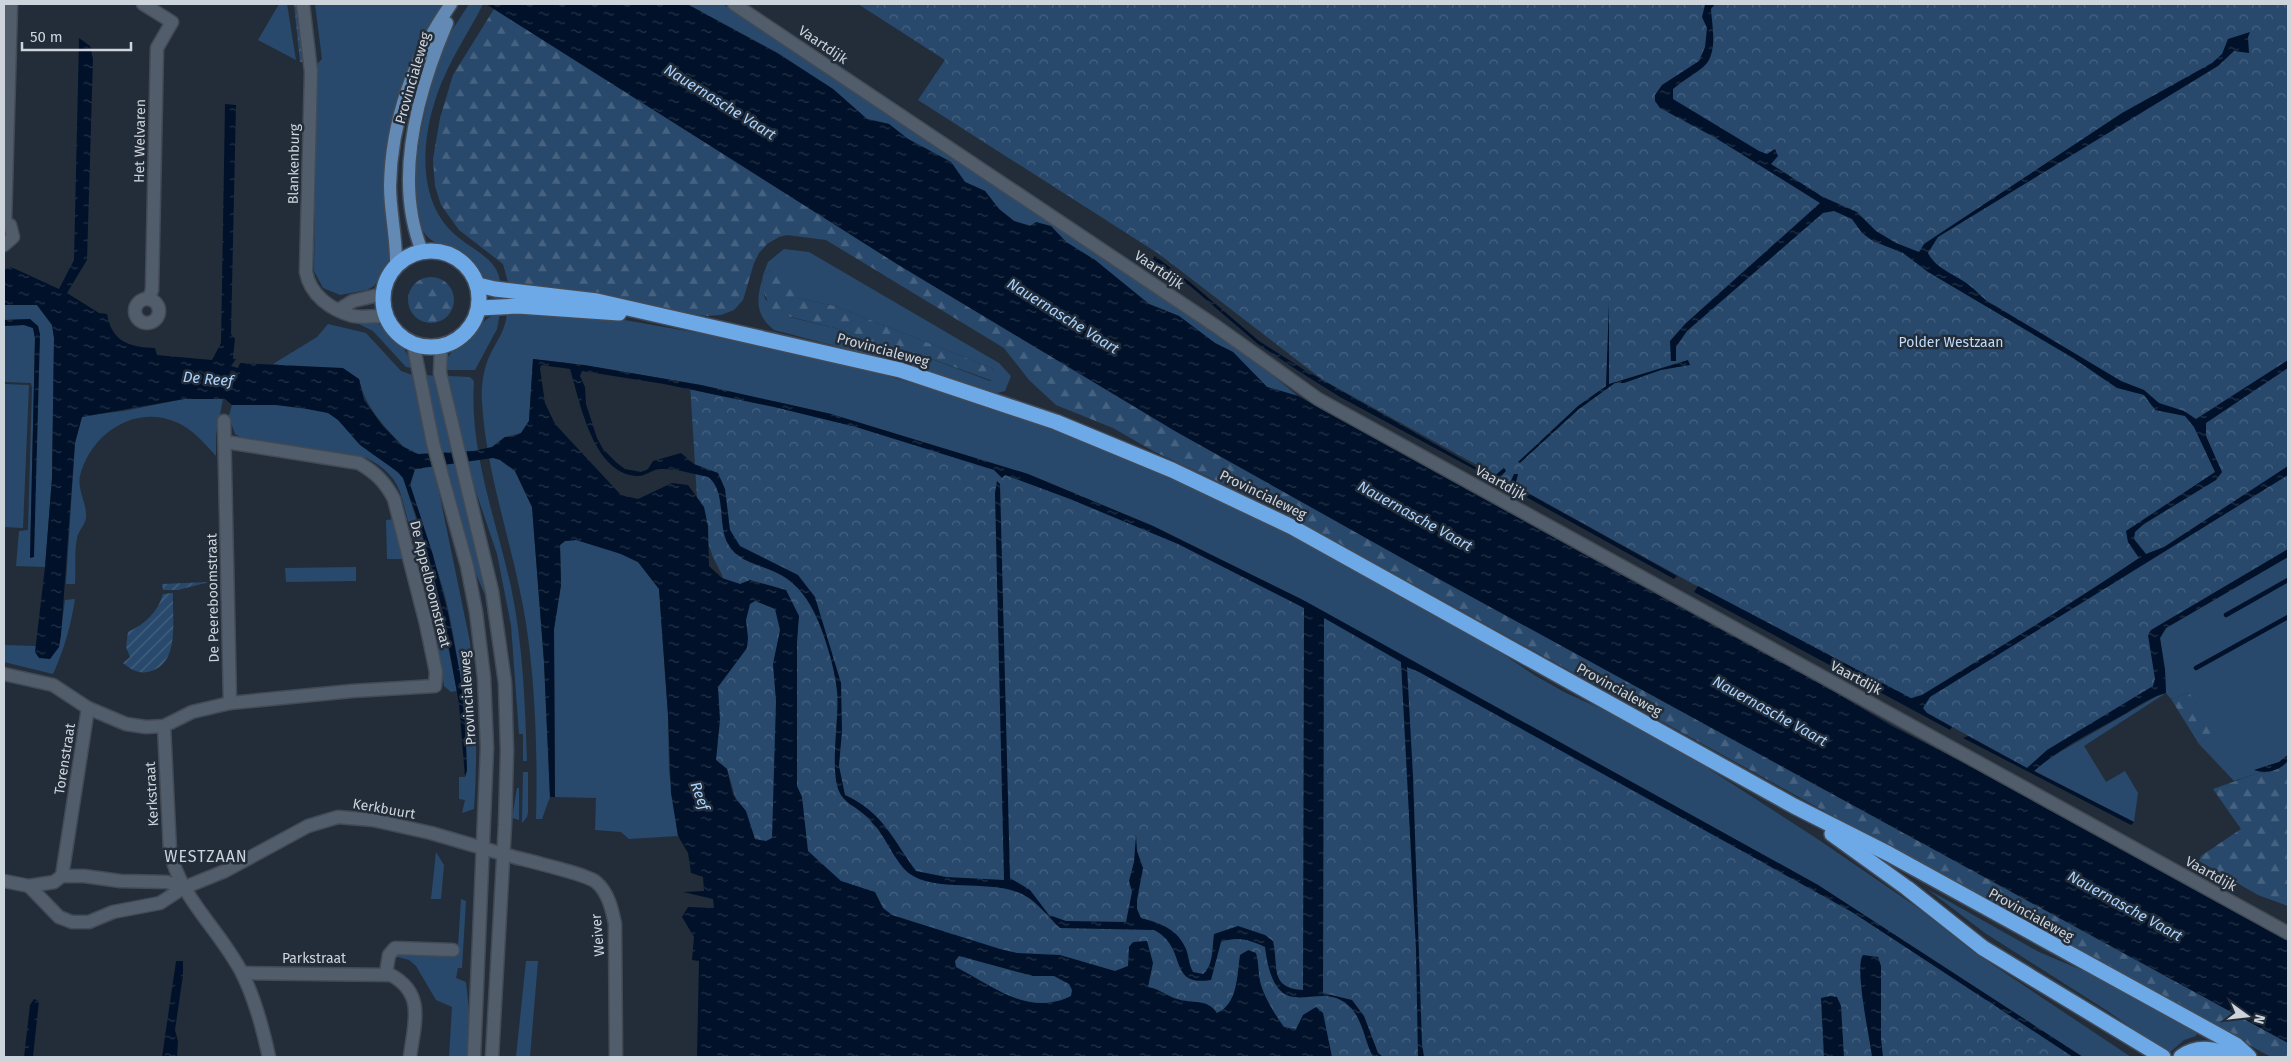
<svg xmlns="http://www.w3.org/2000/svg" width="2292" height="1061" font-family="'Fira Sans',sans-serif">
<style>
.grass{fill:#28496c}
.forest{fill:url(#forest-firs)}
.park{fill:url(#park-crowns)}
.garden{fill:url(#garden-furrows)}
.water{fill:url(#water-ripples);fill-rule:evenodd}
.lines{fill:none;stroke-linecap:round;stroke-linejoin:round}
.stream{stroke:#001129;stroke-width:4.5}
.street-casing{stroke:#424a55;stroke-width:15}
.secondary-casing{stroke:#424a55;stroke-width:15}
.primary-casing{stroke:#424a55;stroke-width:15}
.highway-casing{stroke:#424a55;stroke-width:18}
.street{stroke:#515d6a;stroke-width:12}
.secondary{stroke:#515d6a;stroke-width:12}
.primary{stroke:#628ab5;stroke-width:12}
.highway{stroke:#6da8e7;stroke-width:15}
.labels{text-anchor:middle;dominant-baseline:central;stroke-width:5;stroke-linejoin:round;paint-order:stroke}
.street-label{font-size:14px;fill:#ced4dc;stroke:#232d39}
.park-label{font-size:14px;fill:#c1dbf9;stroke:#232d39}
.water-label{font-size:15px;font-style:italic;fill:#aad2fe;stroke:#232d39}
.quarter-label{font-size:16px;letter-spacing:1px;fill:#ced4dc;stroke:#232d39}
</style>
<defs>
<pattern id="forest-firs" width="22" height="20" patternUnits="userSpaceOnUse" patternTransform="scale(1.25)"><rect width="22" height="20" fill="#28496c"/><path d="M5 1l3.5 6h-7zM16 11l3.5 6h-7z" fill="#466280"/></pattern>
<pattern id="park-crowns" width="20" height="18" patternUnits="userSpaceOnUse" patternTransform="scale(1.25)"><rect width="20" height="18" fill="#28496c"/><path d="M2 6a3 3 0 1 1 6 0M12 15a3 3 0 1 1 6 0" fill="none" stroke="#466280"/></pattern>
<pattern id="garden-furrows" width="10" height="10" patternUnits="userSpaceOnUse" patternTransform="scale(1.25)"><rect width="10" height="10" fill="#28496c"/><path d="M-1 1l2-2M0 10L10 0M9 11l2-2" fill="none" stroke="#466280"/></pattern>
<pattern id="water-ripples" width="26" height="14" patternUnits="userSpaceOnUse" patternTransform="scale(1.25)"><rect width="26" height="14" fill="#001129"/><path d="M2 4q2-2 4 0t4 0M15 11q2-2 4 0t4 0" fill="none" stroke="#243347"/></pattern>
</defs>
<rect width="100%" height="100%" fill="#232d39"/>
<g class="grass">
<polygon points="279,4 287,4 296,60 258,40"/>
<polygon points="315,4 443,4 404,86 388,139 391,259 374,286 367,290 340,295 323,288 314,271 317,64 322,59"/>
<path d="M469,4H483C471,28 456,50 445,75C422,124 411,201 459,238C475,251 500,261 500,284C496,283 490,282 486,279C477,274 472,261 462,255C451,247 435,246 426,235C398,202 430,77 447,40C453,27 462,16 469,4Z"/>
<polygon points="687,4 723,4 1040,212 1229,340 1298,396 1267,387 1233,352 1215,343 1179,316 1149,304 1095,260 1066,242 1059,234 1014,221 999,209 985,191 965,182 951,162 908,139 889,124 867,119 833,89 778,53"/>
<path d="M784,249L809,252L999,363L1011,376L1005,391L997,393L920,368L774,330C756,316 756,301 762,280L765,299L789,317L847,331L884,347L918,354L990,381L992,380L994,369L835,306L797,298L773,269L763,275L768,262Z"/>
<polygon points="23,304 37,305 52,325 54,338 52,478 45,567 16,566 19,531 28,530 32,388 31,383 4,382 4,326 24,325 33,328 35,338 30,558 40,334 30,319 4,320 4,305"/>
<path d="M507,312L613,318L738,340L829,360L912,383L1045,427L1146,467L1225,503L1293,537L1488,644L1534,675L1566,693L1626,720L1689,756L1819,840L1918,908L1975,953L2131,1057H2083L1818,885L1303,600L1153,526L1028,474L831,414L701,385L584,365L533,359L529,421L521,433L505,437L492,447L500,460L515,471L532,507L544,662L550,797L542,819H536C538,750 535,663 521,596C508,531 486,469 482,402C481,387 483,371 489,357C496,341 506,331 507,312Z"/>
<path d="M500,313L497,329L475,370H446C444,354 457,348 467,339C479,328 484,317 500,313Z"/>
<path d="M353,321C359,321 367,320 373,322C389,326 410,353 413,368L406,367L373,331Z"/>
<path d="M328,324L366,333L401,371L415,376L470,642C476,698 478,754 474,809L462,813L465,800L459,799V777H465L467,770C465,711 459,653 445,596C435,559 419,524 410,487L415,469H422C401,439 367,418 359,379L273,364L317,337Z"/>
<polygon points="426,375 436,376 487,582 499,670 496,670 485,595 471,562 439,446"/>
<path d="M448,376L470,377L474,381C469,451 496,519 511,587C523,644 525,703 527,761H523V734H519L511,625L497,554L471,477Z"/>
<polygon points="4,384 29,385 23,528 4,527"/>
<path d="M184,399H223L216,435V456C204,443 193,429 176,422C135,404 90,434 80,476C77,490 87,503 86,517C86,524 78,531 77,538C74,552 76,569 75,584H66L75,443L82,416L124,411Z"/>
<path d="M232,405C259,405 303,403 328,413C342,419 350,436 361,445C374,457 391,464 403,478L432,568L457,691L451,692L444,686L433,617L402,498C397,479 384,466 366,458L240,437L235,434L231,423L227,422Z"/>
<polygon points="395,519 406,559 387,559 386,520"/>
<polygon points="576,540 608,548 638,562 659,589 668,715 669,771 678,836 629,839 621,832 595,830 596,798 555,797 554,629 561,585 560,545 565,541"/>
<polygon points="2288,557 2288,755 2279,762 2255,770 2261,772 2234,781 2199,744 2217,730 2189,693 2171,699 2166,693 2084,746 2106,782 2125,771 2138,793 2134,822 2034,771 2046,760 2157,696 2166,693 2165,670 2160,638 2166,628"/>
<polygon points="356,567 356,581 286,582 285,568"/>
<path d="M75,599C71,625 64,650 53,674L4,662V645L36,646L39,658L59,647L65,600Z"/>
<polygon points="523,772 528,772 528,812 527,817 522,823"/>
<polygon points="517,788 519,788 519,820 512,818"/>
<polygon points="436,852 444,865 441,899 431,899"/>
<polygon points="1927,889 2039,952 2105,980 2197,1033 2196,1036 2184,1040 2168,1054 2109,1012 1985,933"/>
<polygon points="461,899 466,901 462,968 458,968 456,978 466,982 471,1029 469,1057 449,1057 452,1007 436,1000 416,966 409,960 394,956 397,953 458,946"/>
<polygon points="526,961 538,961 530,1057 516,1057"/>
</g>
<g class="forest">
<path d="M494,9L897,264L1175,431L1441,580L2288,1043V1057H2271L2088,956C2053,929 2012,911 1971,892L1275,508L1155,452L1113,428L1056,405L1029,380L1004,348L826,240L787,235L779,237L767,244L759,253L754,263L743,300L734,310L721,315L707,316L509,286L503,264L459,230L441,205L435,186L433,159L440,118L453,75Z"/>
<path d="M773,269L794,273L797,298L835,306L994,369L993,381L918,354L884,347L847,331L775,313C767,302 760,288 763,275Z"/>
<circle cx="431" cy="300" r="23"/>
<polygon points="2189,693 2218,730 2199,744 2171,699"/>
<path d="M2288,761V906L2258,895L2199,861L2201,856L2241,829L2213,789L2261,772C2270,774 2282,767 2288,761Z"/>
</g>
<g class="park">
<polygon points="858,4 2288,4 2288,550 2156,628 2163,683 2027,768 1323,380 1159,254 918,100 945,60"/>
<polygon points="690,383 759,397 970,457 1149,527 1344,623 1562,744 1788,872 2084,1057 812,1057 727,769 716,760 718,687 737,625 722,575 713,557 698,514"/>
</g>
<g class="garden">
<polygon points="294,4 297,4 305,62 300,62"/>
<polygon points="209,582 178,590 163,590 162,584"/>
<path d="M173,593C172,620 181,665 148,672C138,674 130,669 123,663L130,657L126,647L128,632C145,624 158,612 163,594Z"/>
</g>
<g class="water">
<polygon points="486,4 687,4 777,53 833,89 867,119 889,124 908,139 951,162 965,182 985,191 999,209 1014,221 1030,226 1036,222 1051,226 1066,242 1095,260 1149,304 1179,316 1215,343 1233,352 1267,387 1298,396 1678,606 1690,609 1748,641 1892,726 2036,800 2288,941 2288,1043 1441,580 1175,431 897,264"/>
<path d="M1715,4L1711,9C1712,27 1719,55 1702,68C1692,76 1682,81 1673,89V99L1759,151L1767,154L1775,149L1778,156L1771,164L1823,197L1857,212L1876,231L1896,243L1919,252L1924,244L1939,234L2122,113L2212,63L2222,54L2228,39L2250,32L2248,37L2249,53L2234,51L2218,66L1938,237L1928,253C1937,270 1955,274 1969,285C1976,290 1980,296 1987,301L2121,381L2144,390L2159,403L2184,411L2196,419L2288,360V368L2206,423V436L2222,472L2216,480L2144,524L2135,532L2134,539L2146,554L2164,547L2288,466V475L1930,697L1923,708L1927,713L1952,727L1950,730L1694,592L1698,586L1911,698L1922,695C1995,650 2068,606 2139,558L2128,542L2126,531L2215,472L2194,427L2185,416L2155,410L2144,395L2117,388L2073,358L1928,272L1903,253L1873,241L1862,233L1852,219L1834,211L1823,213L1687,331L1676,347V361H1671L1670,341L1685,324L1820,203L1714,137L1660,108L1655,101V95L1662,85L1699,61L1705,47L1707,28L1702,17L1705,5Z"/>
<path d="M79,38L90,46L93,59L87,260L67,293L99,313L107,314C112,342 129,347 155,348L157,355L212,360L221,343L225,104L236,105L231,334L235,338L233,359H236L231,366L238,368L240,363L343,368L359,379L364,400L382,425L402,446L418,454L473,451L492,447L505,437H513L521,433L529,421L533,359L584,365L701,385L831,414L1028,474L1153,526L1303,600L1818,885L2083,1057H2073L1852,912L1419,672L1407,667L1413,777L1422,1044L1424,1057H1418L1416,949L1401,662L1324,618L1323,993L1352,1000L1364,1016L1378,1053L1383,1057H1373C1365,1042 1363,1021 1351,1008C1319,973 1276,1035 1265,947C1250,940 1237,936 1221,942L1211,980C1166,987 1189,948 1154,930L1060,928C1046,915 1035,898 1017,892C986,880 935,892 910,874C898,866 887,841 877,828C872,823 867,816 861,812C854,806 847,804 841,795C828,775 840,718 837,691C835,668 824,632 814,612C805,594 793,580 775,572C758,564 738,562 728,544C717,525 727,491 708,477C694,474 678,469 663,469C653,468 647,476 638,476C593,475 580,402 570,369L541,365L540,369L545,403L555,424L621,495L638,499L672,483L688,485L704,507L708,526L709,566L722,578L740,584L750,580L786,590L799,616L797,642V786L802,797L808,851L841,881L875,892L883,908L892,915L1000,949L1017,953L1060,955L1115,971L1128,966L1129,947L1133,942L1147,941L1153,963L1148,987C1160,989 1167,996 1177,999C1192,1004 1207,998 1217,1013C1238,1004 1237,975 1240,955L1248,950L1256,953C1259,963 1258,975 1261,985C1266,1000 1274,1013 1284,1027L1296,1029L1303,1015L1316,1007L1323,1013L1332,1057H697L699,961L692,960L694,937L682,917L688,907L714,908L713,899L683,892L704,891L703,877L691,873L688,853L678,836L671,793L668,715L659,589L638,562L621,554L576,540L565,541L560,545L561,585L554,629L555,797H550L544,662L532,507L515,471L500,460L493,458L415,469L410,484L433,555L448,613L460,673L465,719L467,770L465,777L459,704L442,609L421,529L403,478L398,472L360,445L338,420L328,413L307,409L276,405H232L225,399H184L82,417L75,443L61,635L59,647L50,659L39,658L35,652L45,567L52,478L54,338L52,325L37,305H4V270L11,267L59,289L74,260ZM582,371L664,384L774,407L856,427L994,470L1002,478L1005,475L1070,499L1178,544L1304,608L1303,990C1269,988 1279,968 1273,941L1265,935L1238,926L1214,934C1212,947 1214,965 1203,974L1193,972C1189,965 1189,957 1186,949C1178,929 1160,923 1141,918L1137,909V900L1143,868L1137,851L1136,835L1134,862L1129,881L1132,892L1126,922L1066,921L1049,915L1030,890L1010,878L1000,484L997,481L995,493L1004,880L946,877L916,871C893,840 883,812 845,795L839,766L842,731L841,683L815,597L798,575L740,546L730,530L725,489L718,473L694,464L681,453L653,461L648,469L641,472L625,469L617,463L603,449L597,438L586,404L585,387L580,376ZM755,601L775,609L780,630L773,664L776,701L772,838L766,841L755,839L746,811L733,795L727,769L716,760L720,720L718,687L747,648L748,638L746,620L750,604ZM959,956L1033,976H1054L1069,984L1072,990L1071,996C1028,1017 993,986 956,967L955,961Z"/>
<polygon points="1155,256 1191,283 1259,341 1303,369 1493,477 1504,468 1506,471 1496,481 1340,397 1300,372 1258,344 1190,286 1152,260"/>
<polygon points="1609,303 1609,384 1688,360 1690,365 1661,370 1624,383 1615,383 1579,409 1520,463 1518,462 1578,406 1606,386"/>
<polygon points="30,319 38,326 40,334 34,557 30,558 35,338 33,328 24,325 4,326 4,320"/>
<polygon points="1514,474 1518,474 1515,486 1677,576 1674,579 1499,482 1503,479 1510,483"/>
<path d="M2288,549V557L2166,628L2160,638L2165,670L2166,693C2150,697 2135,708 2121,716C2092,732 2059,749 2034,771L2134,822L2131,825L1963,738L1968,736L2027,768L2047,750L2153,686L2155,679L2148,635L2151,630Z"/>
<path d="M2288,755V761C2279,771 2267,774 2254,770L2279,762Z"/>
<path d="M1863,955L1878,957L1881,966V1039L1883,1057H1872C1870,1038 1854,968 1863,955Z"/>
<polygon points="176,961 183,961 183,975 175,1030 178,1041 177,1057 162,1057"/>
<polygon points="1830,996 1837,997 1841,1006 1844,1057 1824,1057 1821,998"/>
<polygon points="34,999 39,1001 33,1057 24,1057 30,1005"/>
</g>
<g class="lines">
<g class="stream">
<polyline points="2226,615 2288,580"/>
<polyline points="2196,668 2288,617"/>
</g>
<defs>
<g id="street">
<polyline points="143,4 172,22 157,48 152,290 149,298"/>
<path d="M303,4L311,72L306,272C310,295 331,310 353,316C363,318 375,315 385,317"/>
<polyline points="734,4 1217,327 1318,399 2288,933"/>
<polyline points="4,222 10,225 13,237 4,245"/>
<polyline points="5,222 11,4"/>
<circle cx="147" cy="311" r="12"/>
<polyline points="340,309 353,301 383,294"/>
<path d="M226,442L359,463C376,473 385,482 394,499L426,624L436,672L435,686L352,691L230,703"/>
<polyline points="4,674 53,685 88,708 62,876"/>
<polyline points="88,708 126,724 146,727 164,726 192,712 230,703 224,421"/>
<path d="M164,726L170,851C180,898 220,930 242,973C255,999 263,1029 269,1057"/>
<path d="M503,854C520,859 587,874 596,882C608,892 612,909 615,924L616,1057"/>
<path d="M242,973L391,975C426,994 414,1024 410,1057"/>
<polyline points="386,973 389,955 395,948 453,950"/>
</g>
<g id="secondary">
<polyline points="413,343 433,443 467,566 476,612 484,678 487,748 474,1057"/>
<polyline points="441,346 440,373 492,591 505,683 507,751 505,825 492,1057"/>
<polyline points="4,881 29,886 54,882 62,876 84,876 120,881 167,882 183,888"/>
<polyline points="29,886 59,917 72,922 89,922 113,912 160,903 183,888 225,871 308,826 338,817 373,820 431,833 503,854"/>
</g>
<g id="primary">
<path d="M422,251C393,180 418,91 447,23"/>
<path d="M396,266C397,239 390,213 390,186C391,122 414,56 451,4"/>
</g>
<g id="highway">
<circle cx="431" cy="299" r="48"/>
<polyline points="478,285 495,289 597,301 900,370 1056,422 1172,470 1292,527 1794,806 1889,854 2236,1045 2249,1057"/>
<polyline points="479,308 518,306 619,313"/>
<polyline points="1832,834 1907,888 1983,948 2163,1057"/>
<path d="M2181,1057C2199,1044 2217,1050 2236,1057"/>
</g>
</defs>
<use href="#street" class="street-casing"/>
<use href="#secondary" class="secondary-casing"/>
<use href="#primary" class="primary-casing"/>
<use href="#highway" class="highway-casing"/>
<use href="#street" class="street"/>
<use href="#secondary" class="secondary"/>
<use href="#primary" class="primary"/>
<use href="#highway" class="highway"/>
</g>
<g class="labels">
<g class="street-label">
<text transform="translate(823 45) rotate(34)">Vaartdijk</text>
<text transform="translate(413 78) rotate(-74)">Provincialeweg</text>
<text transform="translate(140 141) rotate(-89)">Het Welvaren</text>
<text transform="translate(294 164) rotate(-89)">Blankenburg</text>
<text transform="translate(1159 270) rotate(34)">Vaartdijk</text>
<text transform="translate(883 350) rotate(15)">Provincialeweg</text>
<text transform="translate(1501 483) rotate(29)">Vaartdijk</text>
<text transform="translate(1263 495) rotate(26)">Provincialeweg</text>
<text transform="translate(430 584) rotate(76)">De Appelboomstraat</text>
<text transform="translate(213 598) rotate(-91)">De Peereboomstraat</text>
<text transform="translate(1856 678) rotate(28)">Vaartdijk</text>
<text transform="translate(1619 690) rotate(29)">Provincialeweg</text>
<text transform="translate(468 698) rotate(-94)">Provincialeweg</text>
<text transform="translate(65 759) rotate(-81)">Torenstraat</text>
<text transform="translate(152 794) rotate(-93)">Kerkstraat</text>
<text transform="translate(384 809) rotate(10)">Kerkbuurt</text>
<text transform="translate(2211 874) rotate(29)">Vaartdijk</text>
<text transform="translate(2031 915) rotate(29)">Provincialeweg</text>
<text transform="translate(598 935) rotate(-95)">Weiver</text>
<text x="314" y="958">Parkstraat</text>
</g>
<g class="park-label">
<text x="1951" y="342">Polder Westzaan</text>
</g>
<g class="water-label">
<text transform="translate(720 102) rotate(32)">Nauernasche Vaart</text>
<text transform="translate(1063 316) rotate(32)">Nauernasche Vaart</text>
<text transform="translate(208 379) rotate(5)">De Reef</text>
<text transform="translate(1415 516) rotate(29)">Nauernasche Vaart</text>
<text transform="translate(1770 711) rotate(29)">Nauernasche Vaart</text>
<text transform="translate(700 796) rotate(70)">Reef</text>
<text transform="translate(2125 906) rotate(29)">Nauernasche Vaart</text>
</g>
<g class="quarter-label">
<text x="206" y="856">WESTZAAN</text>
</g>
</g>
<rect width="2292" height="1061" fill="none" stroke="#ced4dc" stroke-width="10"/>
<g transform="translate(2247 1016) rotate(105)" stroke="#232d39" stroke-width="4" paint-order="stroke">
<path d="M0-4L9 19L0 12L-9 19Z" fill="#ced4dc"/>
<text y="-8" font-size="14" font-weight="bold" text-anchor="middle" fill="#ced4dc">N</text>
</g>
<path d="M22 42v8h109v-8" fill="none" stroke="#ced4dc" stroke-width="2.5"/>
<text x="30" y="42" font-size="15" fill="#ced4dc" stroke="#232d39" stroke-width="4" paint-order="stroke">50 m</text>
</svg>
